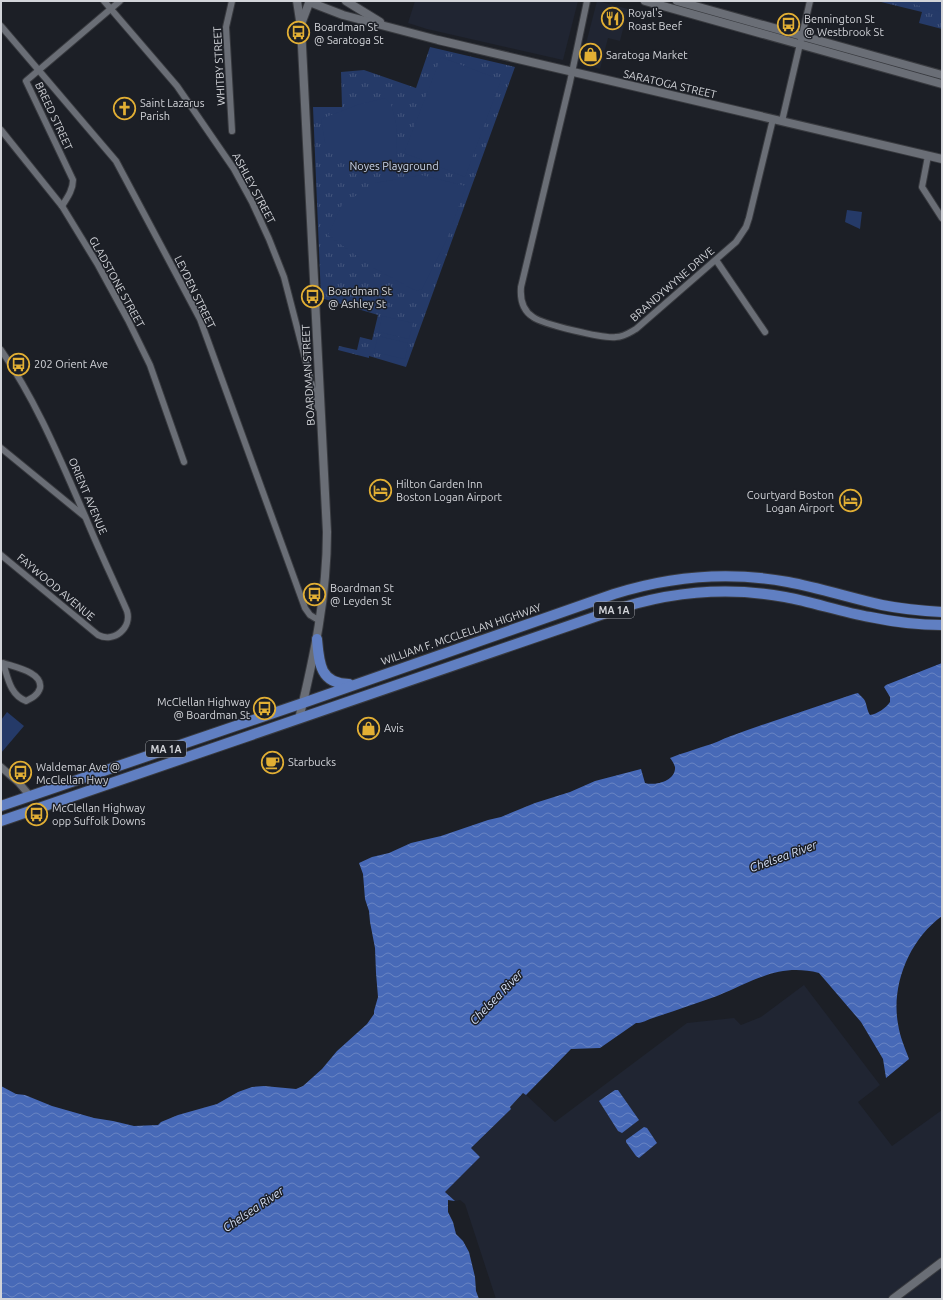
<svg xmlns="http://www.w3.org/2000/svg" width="943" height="1300" font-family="Ubuntu,sans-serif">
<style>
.built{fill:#202532}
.grass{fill:url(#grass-tufts)}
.pitch{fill:#253a68}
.water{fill:url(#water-waves)}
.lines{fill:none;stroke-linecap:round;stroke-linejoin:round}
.minor-casing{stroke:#383a3f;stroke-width:8}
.tertiary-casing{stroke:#383a3f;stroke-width:9}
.secondary-casing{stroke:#383a3f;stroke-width:10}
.trunk-casing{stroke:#383a3f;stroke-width:12}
.minor{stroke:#6a6e76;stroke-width:6}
.tertiary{stroke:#6a6e76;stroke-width:7}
.secondary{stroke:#6a6e76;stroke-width:8}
.trunk{stroke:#607fc2;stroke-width:10}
.labels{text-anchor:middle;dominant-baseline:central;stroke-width:3;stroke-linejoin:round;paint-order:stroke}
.shield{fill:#1c1f26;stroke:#9b9ea3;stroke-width:1}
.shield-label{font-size:10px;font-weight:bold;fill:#d2d4d9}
.poi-label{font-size:11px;fill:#d2d4d9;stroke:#1c1f26;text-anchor:start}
.street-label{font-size:11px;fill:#d2d4d9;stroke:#1c1f26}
.park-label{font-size:11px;fill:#cad5ea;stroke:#1c1f26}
.water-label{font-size:12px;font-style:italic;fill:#d4dff5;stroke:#1c1f26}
</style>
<defs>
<pattern id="grass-tufts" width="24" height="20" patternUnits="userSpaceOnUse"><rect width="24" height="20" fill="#253a68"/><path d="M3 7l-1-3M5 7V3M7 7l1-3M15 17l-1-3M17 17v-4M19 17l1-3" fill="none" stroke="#44567d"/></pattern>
<pattern id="water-waves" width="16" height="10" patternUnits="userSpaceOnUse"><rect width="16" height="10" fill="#4769b7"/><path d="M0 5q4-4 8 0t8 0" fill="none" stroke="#6984c3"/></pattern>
</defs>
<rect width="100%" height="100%" fill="#1c1f26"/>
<g class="built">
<polygon points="415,1 578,1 563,60 427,29 408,23"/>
<polygon points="597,1 628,9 620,41 608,38 600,69 581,63"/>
<polygon points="804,985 880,1085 858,1102 892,1146 942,1110 942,1299 496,1299 465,1204 460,1200 455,1201 445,1192 480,1157 471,1148 511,1109 509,1107 524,1093 555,1122 687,1023 734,1018 741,1025 761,1017"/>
</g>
<g class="grass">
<polygon points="877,1 942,1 942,29 919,23 922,12"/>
<polygon points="430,47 515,67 406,367 369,356 369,358 338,350 339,346 357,350 360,337 372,340 378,315 321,298 313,107 342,107 341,72 364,70 416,88"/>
</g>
<g class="pitch">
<polygon points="903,1 942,1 942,12"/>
<polygon points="441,57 501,80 465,177 404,153"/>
<polygon points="385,98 391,104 397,127 396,173 374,173 345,163 325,142 321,119 357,105"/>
<polygon points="421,175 466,186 447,239 422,289 416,291 372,267 328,235 342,205 375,183"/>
<polygon points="847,210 862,212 860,229 845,222"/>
<polygon points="382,316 413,323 409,339 379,332"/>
<polygon points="378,336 408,343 405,359 374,352"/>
<polygon points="7,712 24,726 1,753 1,720"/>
</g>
<g class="water">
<path d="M942,663V916C909,940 891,985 898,1024C900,1037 905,1048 909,1059L886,1078L883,1059L861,1022L819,973C779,963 753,981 717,996C703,1001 688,1006 674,1011C666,1014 658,1016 650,1019C645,1021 642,1023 636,1023L600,1048L571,1049L526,1095L523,1093L510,1107L511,1109L471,1148L480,1157L445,1192L455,1201L448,1200V1212L453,1222L456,1234L463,1241L469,1252L475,1277L476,1291L479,1299H1V1086L16,1094L25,1095L52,1106L94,1118L113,1121L134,1126L158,1125L161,1122L178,1115L217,1104L238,1092L252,1087L264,1086L296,1089L303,1086L322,1069L337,1051L367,1024L374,1014V1011L378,997L376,973L375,948L370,922L369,911L365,899L363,874L359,863L372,857L389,853L411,843L441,836L488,820L501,817L535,803L570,792L595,781L641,769L645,783C655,786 676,781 675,767C674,764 672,760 670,758C682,753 694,750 705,746C714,744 722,739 731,736C772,721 813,708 854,694L858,693C860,696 864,698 865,701C867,706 867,710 870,715C877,714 886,708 890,702V697L884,687L886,685Z"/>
<polygon points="615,1090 618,1090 639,1120 622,1133 618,1131 599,1101"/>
<polygon points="644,1127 647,1128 657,1143 639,1158 636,1156 626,1142 626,1140"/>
</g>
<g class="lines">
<defs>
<g id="minor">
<polyline points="104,1 177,86 234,169 252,202 269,239 284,277 318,408"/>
<path d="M587,1L570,82L521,287C520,299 522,310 533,317C542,324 604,339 616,337C624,337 629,333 636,329L736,242L746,227L749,218L773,119"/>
<polyline points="1,26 116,161 200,319 305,608 310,615 320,621"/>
<polyline points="782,121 810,1"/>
<polyline points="1,130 62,206 98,265 128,320 150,365 184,462"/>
<polyline points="232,131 226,27 232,1"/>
<polyline points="928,156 922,187 942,218"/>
<path d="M62,206C67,198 73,190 73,180L26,81L120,1"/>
<polyline points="716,260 765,332"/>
<path d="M1,350C37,402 60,459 85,516C98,548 113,579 127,611C132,628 114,643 98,635L1,555"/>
<polyline points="1,448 84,516"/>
<path d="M3,663C14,667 43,672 40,688C38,695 32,698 26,701C10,695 8,678 3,663Z"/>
</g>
<polyline id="tertiary" points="1,767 19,783 30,796"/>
<g id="secondary">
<path d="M297,1L301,27L327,532C327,596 314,657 299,719"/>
<polyline points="346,1 380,22"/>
<polyline points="645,1 942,84"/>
<polyline points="677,1 942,75"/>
<polyline points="312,3 343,15 438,40 942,159"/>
<polyline points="301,24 309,3"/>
<polyline points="893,1299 942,1262"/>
</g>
<g id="trunk">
<path d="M317,639C319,663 320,684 349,684"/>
<path d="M1,806L303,703L614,594C671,576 729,571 788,582C820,588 850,598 882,605C902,609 922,611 942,612"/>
<path d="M1,821L609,612C666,592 724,586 785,597C813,602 841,612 870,617C894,622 918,625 942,625"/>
</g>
</defs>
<use href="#minor" class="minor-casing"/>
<use href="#tertiary" class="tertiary-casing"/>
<use href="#secondary" class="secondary-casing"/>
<use href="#trunk" class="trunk-casing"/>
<use href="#minor" class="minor"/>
<use href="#tertiary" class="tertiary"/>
<use href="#secondary" class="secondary"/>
<use href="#trunk" class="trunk"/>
</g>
<defs>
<symbol id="restaurant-ring" viewBox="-11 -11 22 22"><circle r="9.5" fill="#1c1f26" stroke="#e2af34" stroke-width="1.5"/><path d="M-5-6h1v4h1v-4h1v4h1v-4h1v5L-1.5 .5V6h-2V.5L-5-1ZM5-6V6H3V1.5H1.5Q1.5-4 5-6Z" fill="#e2af34"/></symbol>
<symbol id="bus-ring" viewBox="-11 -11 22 22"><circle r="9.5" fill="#1c1f26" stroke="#e2af34" stroke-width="1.5"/><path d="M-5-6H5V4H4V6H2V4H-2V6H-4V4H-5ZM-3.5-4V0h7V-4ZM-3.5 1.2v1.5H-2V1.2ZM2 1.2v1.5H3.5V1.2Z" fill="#e2af34"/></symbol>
<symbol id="shop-ring" viewBox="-11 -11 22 22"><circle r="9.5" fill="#1c1f26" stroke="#e2af34" stroke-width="1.5"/><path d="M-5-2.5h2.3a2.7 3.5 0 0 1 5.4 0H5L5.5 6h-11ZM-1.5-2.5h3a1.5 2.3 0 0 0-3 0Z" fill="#e2af34"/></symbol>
<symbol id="church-ring" viewBox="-11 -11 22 22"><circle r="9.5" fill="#1c1f26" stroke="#e2af34" stroke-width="1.5"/><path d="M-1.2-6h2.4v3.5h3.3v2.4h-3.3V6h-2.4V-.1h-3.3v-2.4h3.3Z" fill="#e2af34"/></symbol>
<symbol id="hotel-ring" viewBox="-11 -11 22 22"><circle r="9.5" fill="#1c1f26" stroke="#e2af34" stroke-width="1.5"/><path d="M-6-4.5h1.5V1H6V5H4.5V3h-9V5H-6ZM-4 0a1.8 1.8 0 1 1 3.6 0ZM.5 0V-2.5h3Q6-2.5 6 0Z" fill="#e2af34"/></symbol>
<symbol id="cafe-ring" viewBox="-11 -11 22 22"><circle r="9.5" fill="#1c1f26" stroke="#e2af34" stroke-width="1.5"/><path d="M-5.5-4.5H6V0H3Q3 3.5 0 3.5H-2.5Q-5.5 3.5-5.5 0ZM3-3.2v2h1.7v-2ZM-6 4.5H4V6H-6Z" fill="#e2af34"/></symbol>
</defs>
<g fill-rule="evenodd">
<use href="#restaurant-ring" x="600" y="6" width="25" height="25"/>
<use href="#bus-ring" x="776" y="12" width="25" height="25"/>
<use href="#bus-ring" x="286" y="20" width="25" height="25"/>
<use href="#shop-ring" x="578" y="42" width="25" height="25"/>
<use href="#church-ring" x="112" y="96" width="25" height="25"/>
<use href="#bus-ring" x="300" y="284" width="25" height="25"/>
<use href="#bus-ring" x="6" y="352" width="25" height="25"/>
<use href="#hotel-ring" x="368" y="478" width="25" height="25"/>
<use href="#hotel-ring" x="838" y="488" width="25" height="25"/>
<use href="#bus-ring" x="302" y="582" width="25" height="25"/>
<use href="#bus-ring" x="252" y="696" width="25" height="25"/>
<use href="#shop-ring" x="356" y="716" width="25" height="25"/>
<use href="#cafe-ring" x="260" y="750" width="25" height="25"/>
<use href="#bus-ring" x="8" y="760" width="25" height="25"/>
<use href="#bus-ring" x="24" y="802" width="25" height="25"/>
</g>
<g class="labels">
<g class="shield">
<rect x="594" y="602" width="40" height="16" rx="3"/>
<rect x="146" y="741" width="40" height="16" rx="3"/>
</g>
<g class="shield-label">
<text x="614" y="610">MA 1A</text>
<text x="166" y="749">MA 1A</text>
</g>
<g class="poi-label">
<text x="628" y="13">Royal's<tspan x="628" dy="13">Roast Beef</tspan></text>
<text x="804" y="19">Bennington St<tspan x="804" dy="13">@ Westbrook St</tspan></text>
<text x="314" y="27">Boardman St<tspan x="314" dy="13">@ Saratoga St</tspan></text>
<text x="606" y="55">Saratoga Market</text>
<text x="140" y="103">Saint Lazarus<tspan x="140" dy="13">Parish</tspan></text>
<text x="328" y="291">Boardman St<tspan x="328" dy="13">@ Ashley St</tspan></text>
<text x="34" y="364">202 Orient Ave</text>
<text x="396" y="484">Hilton Garden Inn<tspan x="396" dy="13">Boston Logan Airport</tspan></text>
<text x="834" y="495" text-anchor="end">Courtyard Boston<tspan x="834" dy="13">Logan Airport</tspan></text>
<text x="330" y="588">Boardman St<tspan x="330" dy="13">@ Leyden St</tspan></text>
<text x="250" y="702" text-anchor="end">McClellan Highway<tspan x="250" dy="13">@ Boardman St</tspan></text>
<text x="384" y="728">Avis</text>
<text x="288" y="762">Starbucks</text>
<text x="36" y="767">Waldemar Ave @<tspan x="36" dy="13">McClellan Hwy</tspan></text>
<text x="52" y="808">McClellan Highway<tspan x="52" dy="13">opp Suffolk Downs</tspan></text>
</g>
<g class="street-label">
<text transform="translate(219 66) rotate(-93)">WHITBY STREET</text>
<text transform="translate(670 84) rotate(13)">SARATOGA STREET</text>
<text transform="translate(54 116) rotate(65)">BREED STREET</text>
<text transform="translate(254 188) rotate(62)">ASHLEY STREET</text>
<text transform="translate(117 282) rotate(61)">GLADSTONE STREET</text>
<text transform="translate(672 284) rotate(-41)">BRANDYWYNE DRIVE</text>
<text transform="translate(195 292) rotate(64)">LEYDEN STREET</text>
<text transform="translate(308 375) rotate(-93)">BOARDMAN STREET</text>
<text transform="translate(88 496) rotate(67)">ORIENT AVENUE</text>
<text transform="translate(56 587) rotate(40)">FAYWOOD AVENUE</text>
<text transform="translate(461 634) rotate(-19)">WILLIAM F. MCCLELLAN HIGHWAY</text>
</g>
<g class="park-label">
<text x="394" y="166">Noyes Playground</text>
</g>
<g class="water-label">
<text transform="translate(783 856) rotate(-20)">Chelsea River</text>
<text transform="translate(496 997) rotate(-46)">Chelsea River</text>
<text transform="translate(253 1209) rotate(-34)">Chelsea River</text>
</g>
</g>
<rect width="943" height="1300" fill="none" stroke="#d2d4d9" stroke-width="4"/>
</svg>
